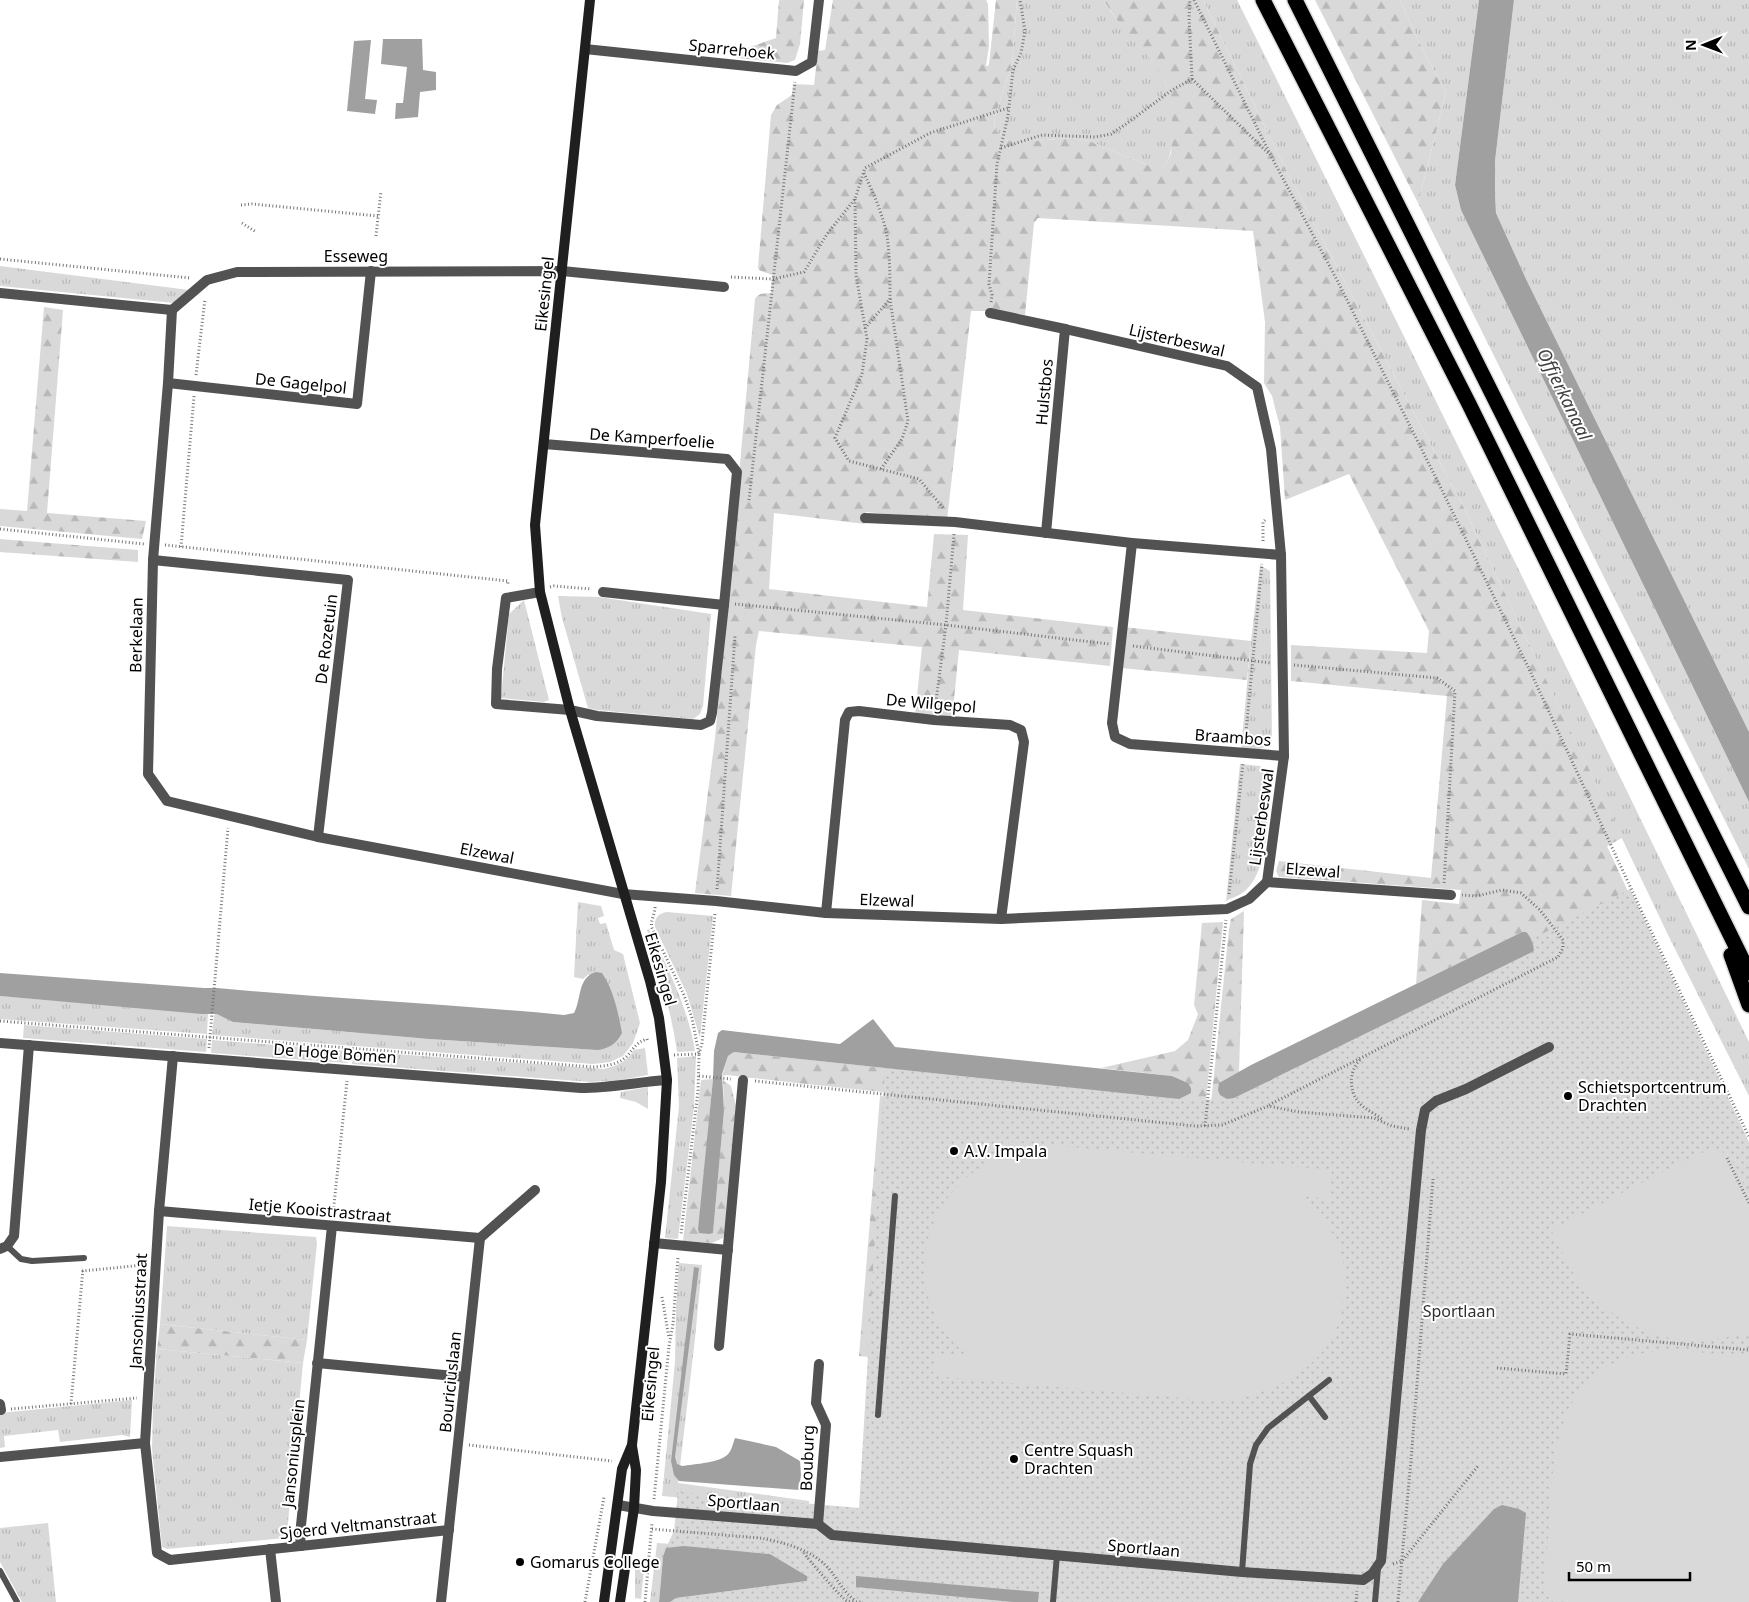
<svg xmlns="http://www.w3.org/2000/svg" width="1749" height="1602" font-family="'Noto Sans',sans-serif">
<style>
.grass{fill:url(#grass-tufts)}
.forest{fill:url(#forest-firs)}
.park{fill:url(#park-dots)}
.pitch{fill:#d9d9d9}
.water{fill:#a0a0a0}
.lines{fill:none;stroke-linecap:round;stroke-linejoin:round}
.highway-casing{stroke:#dbdbdb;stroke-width:18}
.path{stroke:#747474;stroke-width:3;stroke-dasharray:1 2.5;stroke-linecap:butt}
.lane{stroke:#525252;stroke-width:6}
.street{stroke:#525252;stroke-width:10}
.secondary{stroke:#1f1f1f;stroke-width:10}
.highway{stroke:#000;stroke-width:15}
.poi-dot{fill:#000;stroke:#fff;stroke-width:2}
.labels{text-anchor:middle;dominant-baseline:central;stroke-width:4;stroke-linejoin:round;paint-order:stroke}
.street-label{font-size:16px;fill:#000;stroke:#fff}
.poi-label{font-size:16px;fill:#000;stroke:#fff;text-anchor:start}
.park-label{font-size:16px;fill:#303030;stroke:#fff}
.water-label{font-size:18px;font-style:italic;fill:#414141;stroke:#fff}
</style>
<defs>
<pattern id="grass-tufts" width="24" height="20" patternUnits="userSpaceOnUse" patternTransform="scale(1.25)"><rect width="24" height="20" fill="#d9d9d9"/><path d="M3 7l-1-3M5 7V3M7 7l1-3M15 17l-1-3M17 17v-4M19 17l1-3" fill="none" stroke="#b8b8b8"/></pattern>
<pattern id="forest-firs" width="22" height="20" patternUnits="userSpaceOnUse" patternTransform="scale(1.25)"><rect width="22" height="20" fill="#d9d9d9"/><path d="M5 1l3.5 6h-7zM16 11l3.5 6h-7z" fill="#b8b8b8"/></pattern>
<pattern id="park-dots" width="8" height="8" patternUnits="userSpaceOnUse" patternTransform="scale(1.25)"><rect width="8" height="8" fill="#d9d9d9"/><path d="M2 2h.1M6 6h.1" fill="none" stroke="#b8b8b8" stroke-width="1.8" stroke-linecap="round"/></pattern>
</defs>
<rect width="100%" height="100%" fill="#fff"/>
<g class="grass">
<path d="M1017,0H1103C1123,33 1161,59 1171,97C1173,106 1172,117 1172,127C1172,140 1172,153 1166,165L1160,167H1154L1142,163L1089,141L1072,138L1032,141H1008L994,129L995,117L1012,64Z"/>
<path d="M1203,0H1237C1410,346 1580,694 1749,1042V1096L1670,939L1463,506L1286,170Z"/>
<polygon points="1400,0 1479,0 1455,185 1461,210 1749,802 1749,869 1418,203 1446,93 1419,42"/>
<polygon points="1514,0 1749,0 1749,732 1526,279 1496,213 1495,194 1495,161"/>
<polygon points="0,266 189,290 174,303 0,286"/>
<path d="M1260,565L1270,571L1272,742C1263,751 1253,750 1241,750L1251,641Z"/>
<polygon points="558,596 599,597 711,614 703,706 700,714 693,719 597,710 588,708 562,618"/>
<polygon points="524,600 549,700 544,702 501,698 509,614"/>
<path d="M1240,764L1260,766L1270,775C1268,805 1270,869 1246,890C1241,895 1232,898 1226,901Z"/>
<polygon points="578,902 601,906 604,916 598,918 600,924 606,923 614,950 623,954 640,1023 633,1043 623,1056 610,1062 593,1064 212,1035 214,1016 215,1014 217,1013 233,1022 429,1039 597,1050 589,974 583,979 574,977"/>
<path d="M667,912L713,916L700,1038L687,994L655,927C654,919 658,913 667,912Z"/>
<path d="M649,929C668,969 688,1007 695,1051L677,1052C671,1010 659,971 647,930Z"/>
<polygon points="0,996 208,1013 207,1034 0,1019"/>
<polygon points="24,1025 207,1039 206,1052 23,1038"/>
<polygon points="212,1040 349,1051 348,1063 211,1053"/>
<path d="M645,1048L648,1075L621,1080L591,1082L352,1064L353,1051L604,1069C616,1066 627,1062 634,1050Z"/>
<polygon points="696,1056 694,1107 678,1239 665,1238 679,1106 677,1058"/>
<polygon points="648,1087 648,1109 636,1102 620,1098 621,1092"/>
<polygon points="167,1226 316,1237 317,1243 307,1340 160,1324"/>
<polygon points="679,1263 702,1265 695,1339 678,1483 809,1501 809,1509 662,1496 675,1362 676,1307"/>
<polygon points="157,1349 303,1363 287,1533 285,1538 167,1549 162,1547 152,1449 153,1405"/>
<polygon points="132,1400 130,1437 122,1435 60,1442 58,1430 4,1436 5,1447 0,1448 0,1413"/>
<polygon points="48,1523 56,1602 22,1602 0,1562 0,1528"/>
<polygon points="657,1543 767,1550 663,1557 659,1602 650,1602"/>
<polygon points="635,1558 645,1560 641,1599 635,1598"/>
</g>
<g class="forest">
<polygon points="779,0 804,0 800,44 795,60 787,63 737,58 744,49 776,38"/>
<path d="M833,0H986L988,4L989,46L986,66H988L989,64L996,0H1017L1012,64L995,117L994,129L1008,141H1032L1072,138L1089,141L1142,163L1154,167H1160L1166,165L1171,153L1172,128V105L1166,83L1152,61L1123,28L1103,0H1203L1286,170L1463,506L1622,838L1607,846L1661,963L1210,1113L1229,929L1231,919L1244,911L1239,1072L1219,1083L1530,940L1529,935L1522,932L1416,984L1422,900L1459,904L1461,890L1281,877H1279L1276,871L1279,861L1431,878L1447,696L1291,681V645L1427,653L1429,631L1349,474L1285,500L1280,427L1272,396L1264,383L1265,322L1253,231L1038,218L1034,223L1025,315L994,311H971L947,520L866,512L865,524L774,513L769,589L927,607L934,534L968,535L963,610L1113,627L1110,666L959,650L952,719L915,716L922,647L759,631L756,645L731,896L695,893L715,738L755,299C759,292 764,294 771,293L772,275L759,270L758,267L771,115L777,105L792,95L793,84L814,85L818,51L825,50Z"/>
<polygon points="1315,0 1400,0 1419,42 1446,93 1418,203"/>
<polygon points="44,307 63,310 47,513 146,521 142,539 0,526 0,509 27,511"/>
<polygon points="0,539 138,550 138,562 0,552"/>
<polygon points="1124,627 1251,641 1247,680 1121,668"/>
<polygon points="1223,922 1204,1122 1195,1125 806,1084 727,1075 722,1076 728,1056 734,1052 905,1070 1188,1083 1172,1076 1101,1068 1175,1051 1188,1040 1198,1014 1194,1005 1202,923"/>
<polygon points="713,1079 706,1154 713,1233 724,1111 723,1080 731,1086 736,1106 725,1233 723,1238 712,1243 683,1241 701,1080"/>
<polygon points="880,1096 974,1105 879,1358 859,1356"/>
<polygon points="160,1324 307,1340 303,1363 157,1349"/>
</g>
<polygon class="park" points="1630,889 1749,1142 1749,1602 670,1602 676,1598 807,1581 807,1576 770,1554 684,1546 666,1548 674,1531 678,1492 859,1508 885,1068 1179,1099 1231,1100 1533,951 1534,946 1530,940"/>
<g class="pitch">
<path d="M1003,1141L1332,1170L1330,1199L1300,1196C1327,1217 1345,1247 1345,1281C1346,1336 1315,1372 1266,1390C1254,1395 1241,1399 1229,1400C1218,1401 1206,1400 1195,1399L933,1376L935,1354L968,1356C960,1349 951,1341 944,1331C902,1270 931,1183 1001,1158Z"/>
<path d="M1714,1149L1722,1152L1730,1157L1749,1195V1334C1729,1337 1709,1340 1688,1340C1645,1339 1601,1312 1576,1277C1566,1263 1559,1245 1551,1230L1695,1155Z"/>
<path d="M1667,1350L1749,1356V1602H1568L1544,1596C1546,1567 1548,1538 1550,1508C1554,1448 1559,1386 1622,1359C1636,1353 1652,1352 1667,1350Z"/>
</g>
<g class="water">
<polygon points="1479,0 1514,0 1495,161 1495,194 1496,213 1526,279 1749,732 1749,802 1461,210 1455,185"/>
<polygon points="383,39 422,39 423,70 436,72 436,90 420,92 418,117 395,119 396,103 403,103 407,67 381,64"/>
<polygon points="371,40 365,99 377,100 375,114 347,111 354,41"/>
<path d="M1522,932H1526C1531,936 1533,944 1534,951L1234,1098L1227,1099L1220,1095L1218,1090L1219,1083L1251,1065Z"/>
<path d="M596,972L602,973C614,991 618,1012 622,1033C617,1043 609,1049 597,1050L429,1039L233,1022L217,1014H202L0,996V973L204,988H217C333,999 449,1004 564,1015L574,1013C582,998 577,978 596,972Z"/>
<polygon points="873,1019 895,1047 1172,1076 1188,1083 1191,1088 1191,1093 1179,1099 734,1052 728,1056 722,1074 724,1111 713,1233 709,1234 699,1233 698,1229 713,1079 714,1051 718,1033 722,1030 840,1044"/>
<path d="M694,1267L699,1268L675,1457L677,1464L682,1466C694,1464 722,1463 729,1453C732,1449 733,1443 735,1438L776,1447L800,1461L801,1475L799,1490L679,1481L674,1475L671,1461Z"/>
<polygon points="1502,1505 1519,1509 1526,1513 1518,1602 1418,1602 1443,1564 1494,1509"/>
<polygon points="684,1546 770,1554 807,1576 807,1581 676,1598 670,1602 659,1602 663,1557 666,1548"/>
<polygon points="856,1576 1039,1592 1038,1602 1013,1602 856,1587"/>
</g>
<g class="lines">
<defs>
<g id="highway">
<polyline points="1263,0 1469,404 1749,973"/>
<polyline points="1295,0 1749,907"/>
<polyline points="1731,955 1749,1005"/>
</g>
</defs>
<use href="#highway" class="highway-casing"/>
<g class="path">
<polyline points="1194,0 1271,156 1338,282 1436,478 1531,673 1642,912 1749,1137"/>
<polyline points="1192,79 1269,154"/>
<polyline points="1001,148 1042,135 1095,137 1111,134 1126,124 1172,90 1192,79 1189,17 1190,0"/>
<path d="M864,173C873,193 883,214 887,236C890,257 890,278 890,299L865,328"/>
<polyline points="855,199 856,275 867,339 862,374 835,438 849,461 919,479 944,509"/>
<polyline points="241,205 252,204 378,216"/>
<polyline points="242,223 256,232"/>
<polyline points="376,236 381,191"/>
<polyline points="0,259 190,278"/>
<polyline points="731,277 773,279 804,272 827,234 855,199 865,168 930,133 1008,108"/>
<polyline points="991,302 992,295 989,284 997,164 1008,116 1013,70 1021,53 1025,31 1020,0"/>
<polyline points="196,375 205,299"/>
<polyline points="881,469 902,439 908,421 890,299"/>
<polyline points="749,500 795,82"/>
<polyline points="0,529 144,544"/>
<polyline points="1263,541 1263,522 1265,520"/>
<polyline points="165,545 508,581 508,586"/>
<polyline points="181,547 194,396"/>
<polyline points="550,587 554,586 591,589"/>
<polyline points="735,604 946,625 1109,644"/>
<polyline points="1133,646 1271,663"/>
<polyline points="1294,665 1437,678 1455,691 1444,884"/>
<polyline points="935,709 946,625 954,534"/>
<polyline points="1245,742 1262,564"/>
<polyline points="717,889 735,636"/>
<polyline points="1229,894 1243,763"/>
<path d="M655,907C655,915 650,920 652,928L684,995L692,1018L699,1054L698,1091L681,1234"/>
<path d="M0,1021L593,1067C605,1066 618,1065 627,1056C634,1048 637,1042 647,1039L648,1042"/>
<polyline points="209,1048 228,828"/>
<polyline points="699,1054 702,1043 715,913"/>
<polyline points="674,1055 699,1054"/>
<path d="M1360,1060C1348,1072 1349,1092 1360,1104C1366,1110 1376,1114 1383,1120"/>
<polyline points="699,1076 731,1079"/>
<polyline points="755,1081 1195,1126 1222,1125 1268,1106 1299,1112 1374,1118 1392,1126 1409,1129"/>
<polyline points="1269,1105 1558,957 1563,948 1563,940 1540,910 1521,893 1502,890 1477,896 1462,895"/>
<polyline points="1205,1126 1226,920"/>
<polyline points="1727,1158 1749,1203"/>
<polyline points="333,1214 347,1081"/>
<polyline points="82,1271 144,1265"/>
<polyline points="662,1297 669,1338"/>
<polyline points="669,1346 673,1324 678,1257"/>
<polyline points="1497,1368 1566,1374 1570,1334 1749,1350"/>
<polyline points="71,1404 83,1268"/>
<polyline points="11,1409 137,1398"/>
<polyline points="469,1445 612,1461"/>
<polyline points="654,1499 669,1346"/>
<path d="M652,1529L760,1538C783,1542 813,1550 829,1569C838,1580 844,1593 856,1601"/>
<path d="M804,1553C807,1558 842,1599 847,1601C852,1602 859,1602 863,1602"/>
<polyline points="1393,1564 1402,1561 1478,1466"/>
<polyline points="585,1602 604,1497"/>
<polyline points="645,1602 652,1523"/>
<polyline points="1356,1602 1357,1591"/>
<polyline points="1398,1602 1411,1460 1433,1179"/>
</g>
<g class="lane">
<polyline points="7,1246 21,1259 32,1261 84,1258"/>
<polyline points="1309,1396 1325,1417"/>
<polyline points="878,1415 895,1196"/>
<polyline points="0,1571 17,1602"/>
<polyline points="1242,1572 1250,1464 1256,1445 1268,1428 1329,1380"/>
<polyline points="1053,1602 1057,1555"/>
<polyline points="1375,1602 1378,1568"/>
</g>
<g class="street">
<polyline points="585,49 796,71 812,62 819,0"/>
<polyline points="0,293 172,310 207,280 237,272 562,271 724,287"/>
<polyline points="172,310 168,383 153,560 148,774 167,801 318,837 623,894 716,901 826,913 1001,919 1227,909 1249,899 1267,882 1451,895"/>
<polyline points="990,313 1065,329 1046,533"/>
<polyline points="1065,329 1227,366 1257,387 1271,449 1281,555"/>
<polyline points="168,383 357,404 371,271"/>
<polyline points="544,444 727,459 737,472 724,605 603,592"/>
<polyline points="865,518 955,522 1132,543 1281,555 1284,756 1267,882"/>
<polyline points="1132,543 1112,723 1115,737 1130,744 1284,756"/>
<polyline points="153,560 348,580 318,837"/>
<polyline points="540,592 506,598 497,669 496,704 570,710 597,716 701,725 710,721 712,713 724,605"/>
<polyline points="826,913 845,720 849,712 859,711 934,720 1010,725 1021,730 1024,742 1001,919"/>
<path d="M0,1043L581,1088C610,1088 638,1082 667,1080"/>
<polyline points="173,1056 159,1211 145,1443 157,1553 170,1560 449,1530"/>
<polyline points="159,1211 480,1238"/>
<polyline points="654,1243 728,1250"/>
<polyline points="0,1249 7,1246 14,1236 29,1045"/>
<polyline points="719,1346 743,1080"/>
<polyline points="317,1363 465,1377"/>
<polyline points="0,1404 1,1410"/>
<polyline points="0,1457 145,1443"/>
<polyline points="618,1505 653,1511 818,1524 832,1535 1242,1572 1363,1580 1372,1574 1381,1561 1421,1130 1425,1110 1436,1101 1466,1089 1549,1047"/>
<polyline points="818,1524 826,1425 816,1403 819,1364"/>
<polyline points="301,1546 300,1535 332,1226"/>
<polyline points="270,1549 276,1602"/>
<polyline points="441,1602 480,1238 535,1190"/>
</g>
<g class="secondary">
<polyline points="590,0 535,525 540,592 570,710 650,981 659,1018 667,1080 661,1182 632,1445 622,1469 604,1602"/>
<polyline points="620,1602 634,1508 636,1470 632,1446"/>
</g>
<use href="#highway" class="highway"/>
</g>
<g class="poi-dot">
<circle cx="1568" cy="1096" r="5"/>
<circle cx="954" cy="1151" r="5"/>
<circle cx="1014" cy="1459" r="5"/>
<circle cx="520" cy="1562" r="5"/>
</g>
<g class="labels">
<g class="street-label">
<text transform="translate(732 49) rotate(6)">Sparrehoek</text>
<text x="356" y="256">Esseweg</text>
<text transform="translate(544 294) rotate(-84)">Eikesingel</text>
<text transform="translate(1177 340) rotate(13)">Lijsterbeswal</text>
<text transform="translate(301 383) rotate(6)">De Gagelpol</text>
<text transform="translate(1044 392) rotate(-85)">Hulstbos</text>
<text transform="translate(652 438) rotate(4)">De Kamperfoelie</text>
<text transform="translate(136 635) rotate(-89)">Berkelaan</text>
<text transform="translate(326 639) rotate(-83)">De Rozetuin</text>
<text transform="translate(931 703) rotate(5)">De Wilgepol</text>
<text transform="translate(1233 737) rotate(4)">Braambos</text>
<text transform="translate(1261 817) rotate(-82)">Lijsterbeswal</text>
<text transform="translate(487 853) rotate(11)">Elzewal</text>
<text transform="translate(1313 870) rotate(4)">Elzewal</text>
<text transform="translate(887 900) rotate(2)">Elzewal</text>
<text transform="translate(661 969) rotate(74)">Eikesingel</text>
<text transform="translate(335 1053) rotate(4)">De Hoge Bomen</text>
<text transform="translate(320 1210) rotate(5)">Ietje Kooistrastraat</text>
<text transform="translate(138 1311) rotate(-87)">Jansoniusstraat</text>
<text transform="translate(450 1382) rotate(-84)">Bouriciuslaan</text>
<text transform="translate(650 1384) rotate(-85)">Eikesingel</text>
<text transform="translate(293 1453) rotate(-84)">Jansoniusplein</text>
<text transform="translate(807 1458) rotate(-88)">Bouburg</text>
<text transform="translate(744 1503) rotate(5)">Sportlaan</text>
<text transform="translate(358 1525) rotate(-6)">Sjoerd Veltmanstraat</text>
<text transform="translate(1144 1548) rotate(5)">Sportlaan</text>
</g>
<g class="poi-label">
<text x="1578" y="1087">Schietsportcentrum<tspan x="1578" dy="18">Drachten</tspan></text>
<text x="964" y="1151">A.V. Impala</text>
<text x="1024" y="1450">Centre Squash<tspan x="1024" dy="18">Drachten</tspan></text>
<text x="530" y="1562">Gomarus College</text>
</g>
<g class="park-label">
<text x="1459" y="1311">Sportlaan</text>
</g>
<g class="water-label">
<text transform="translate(1565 394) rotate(64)">Offierkanaal</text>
</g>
</g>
<g transform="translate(1704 45) rotate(269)" stroke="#ffffff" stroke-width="4" paint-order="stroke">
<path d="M0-4L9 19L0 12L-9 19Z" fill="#000000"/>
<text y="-8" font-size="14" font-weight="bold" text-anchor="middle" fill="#000000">N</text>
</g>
<path d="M1569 1572v8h121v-8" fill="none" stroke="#000000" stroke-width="2.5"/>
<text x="1576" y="1572" font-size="15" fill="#000000" stroke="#ffffff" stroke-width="4" paint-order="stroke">50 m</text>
</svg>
